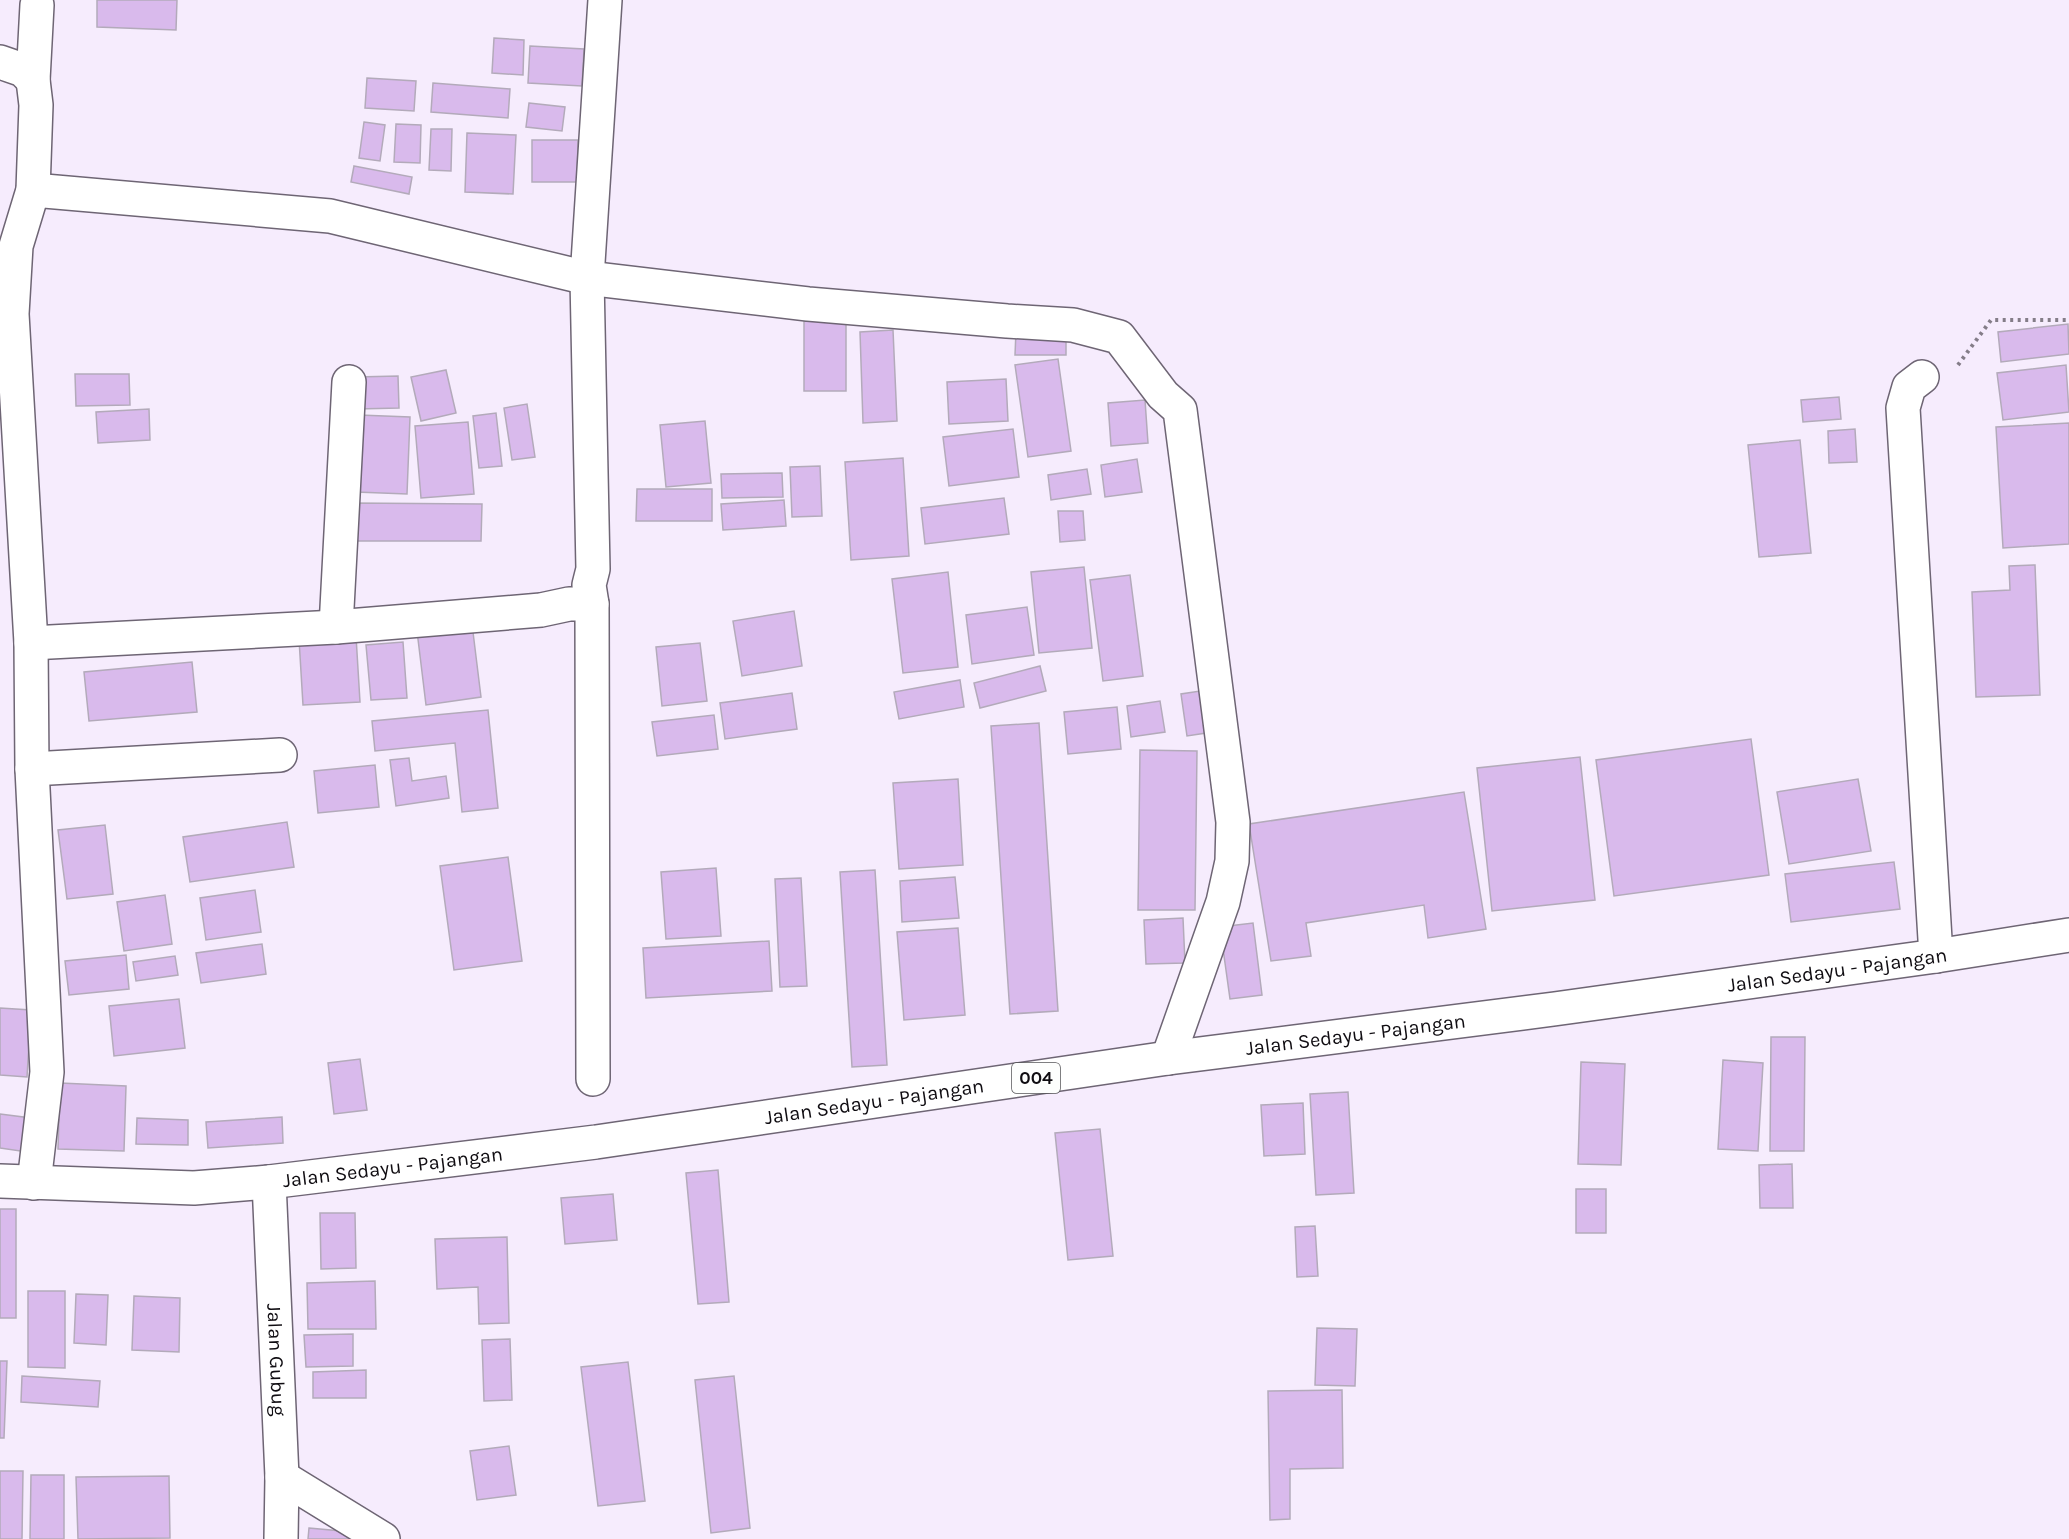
<svg xmlns="http://www.w3.org/2000/svg" width="2069" height="1539" font-family="Karla,sans-serif">
<style>
.building{fill:#d9baec;stroke:#b3aaba;stroke-width:1.5}
.lines{fill:none;stroke-linecap:round;stroke-linejoin:round}
.minor-casing{stroke:#6e6574;stroke-width:36}
.major-casing{stroke:#6e6574;stroke-width:36}
.path{stroke:#847d88;stroke-width:4;stroke-dasharray:3 4.5;stroke-linecap:butt}
.minor{stroke:#fff;stroke-width:33}
.major{stroke:#fff;stroke-width:33}
.labels{text-anchor:middle;dominant-baseline:central;stroke-width:5;stroke-linejoin:round;paint-order:stroke}
.shield{fill:#fdfefd;stroke:#565558;stroke-width:1.5}
.shield-label{font-size:18px;font-weight:bold;fill:#0f0c11}
.street-label{font-size:20px;fill:#0f0c11;stroke:#fdfefd}
</style>
<rect width="100%" height="100%" fill="#f6ecfd"/>
<g class="building">
<polygon points="97,0 177,0 176,30 97,27"/>
<polygon points="494,38 524,40 523,75 492,73"/>
<polygon points="530,46 584,49 582,86 528,83"/>
<polygon points="367,78 416,81 414,111 365,108"/>
<polygon points="433,83 510,89 508,118 431,112"/>
<polygon points="529,103 565,107 562,131 526,127"/>
<polygon points="364,122 385,125 380,161 359,158"/>
<polygon points="396,124 421,125 420,163 394,162"/>
<polygon points="431,129 452,129 451,171 429,170"/>
<polygon points="467,133 516,135 513,194 465,192"/>
<polygon points="532,140 578,140 577,182 532,182"/>
<polygon points="354,166 412,177 409,194 351,182"/>
<rect x="804" y="321" width="42" height="70"/>
<polygon points="2068,324 2069,354 2001,362 1998,332"/>
<polygon points="893,330 897,421 863,423 860,332"/>
<polygon points="1016,331 1066,331 1066,355 1015,355"/>
<polygon points="1058,359 1071,451 1028,457 1015,365"/>
<polygon points="2066,365 2069,412 2003,420 1997,373"/>
<polygon points="446,370 456,413 421,421 411,377"/>
<polygon points="75,374 129,374 130,405 76,406"/>
<polygon points="398,376 399,408 357,409 356,377"/>
<polygon points="1006,379 1008,421 949,424 947,382"/>
<polygon points="1839,397 1841,419 1803,422 1801,400"/>
<polygon points="1145,400 1148,443 1111,446 1108,403"/>
<polygon points="527,404 535,457 512,460 504,408"/>
<polygon points="149,409 150,440 98,443 96,412"/>
<polygon points="496,413 502,466 479,468 473,416"/>
<polygon points="359,415 410,417 407,494 356,492"/>
<polygon points="705,421 711,483 666,487 660,425"/>
<polygon points="468,422 474,494 421,498 415,426"/>
<polygon points="2069,423 2069,544 2003,548 1996,427"/>
<polygon points="1013,429 1019,477 949,486 943,437"/>
<polygon points="1855,429 1857,462 1829,463 1828,431"/>
<polygon points="1800,440 1811,553 1759,557 1748,445"/>
<polygon points="903,458 909,556 851,560 845,462"/>
<polygon points="1137,459 1142,492 1105,497 1101,465"/>
<polygon points="820,466 822,516 792,517 790,467"/>
<polygon points="1087,469 1091,494 1051,500 1048,475"/>
<polygon points="782,473 783,497 722,498 721,474"/>
<polygon points="637,489 712,489 712,521 636,521"/>
<polygon points="1004,498 1009,534 925,544 921,508"/>
<polygon points="784,500 786,526 723,530 721,504"/>
<polygon points="351,503 482,504 481,541 350,541"/>
<polygon points="1058,511 1083,511 1085,540 1060,542"/>
<polygon points="2035,565 2040,695 1976,697 1972,592 2010,590 2009,566"/>
<polygon points="1084,567 1092,648 1039,653 1031,572"/>
<polygon points="948,572 958,667 903,673 892,579"/>
<polygon points="1130,575 1143,676 1103,681 1090,580"/>
<polygon points="1027,607 1034,655 972,664 966,615"/>
<polygon points="794,611 802,666 742,676 733,621"/>
<polygon points="472,624 481,697 426,705 417,631"/>
<polygon points="356,636 360,702 303,705 299,639"/>
<polygon points="403,642 407,698 371,700 366,645"/>
<polygon points="700,643 707,701 662,706 656,647"/>
<polygon points="192,662 197,712 89,721 84,672"/>
<polygon points="1040,666 1046,691 980,708 974,683"/>
<polygon points="960,680 964,707 899,719 894,692"/>
<polygon points="1200,691 1206,733 1187,736 1181,694"/>
<polygon points="792,693 797,729 725,739 720,703"/>
<polygon points="1160,701 1165,732 1131,737 1127,706"/>
<polygon points="1117,707 1121,749 1068,754 1064,712"/>
<polygon points="488,710 498,808 462,812 455,743 375,751 372,721"/>
<polygon points="714,715 718,749 657,756 652,722"/>
<polygon points="1039,723 1058,1011 1010,1014 991,726"/>
<polygon points="1751,739 1769,875 1614,896 1596,760"/>
<polygon points="1140,750 1197,751 1195,910 1138,910"/>
<polygon points="1580,757 1595,900 1492,911 1477,768"/>
<polygon points="409,758 412,781 446,776 449,798 396,806 390,760"/>
<polygon points="375,765 379,807 318,813 314,771"/>
<polygon points="958,779 963,865 899,869 893,783"/>
<polygon points="1858,779 1871,851 1789,864 1777,792"/>
<polygon points="1464,792 1486,929 1428,938 1424,905 1306,923 1311,956 1271,961 1249,824"/>
<polygon points="287,822 294,867 190,882 183,837"/>
<polygon points="105,825 113,894 67,899 58,830"/>
<polygon points="508,857 522,961 454,970 440,866"/>
<polygon points="1894,862 1900,909 1791,922 1785,874"/>
<polygon points="716,868 721,936 666,939 661,872"/>
<polygon points="875,870 887,1065 852,1067 840,872"/>
<polygon points="955,877 959,918 902,922 900,881"/>
<polygon points="801,878 807,986 780,987 775,879"/>
<polygon points="255,890 261,932 206,940 200,898"/>
<polygon points="165,895 172,944 124,951 117,902"/>
<polygon points="1183,918 1185,963 1146,964 1144,920"/>
<polygon points="1253,923 1262,995 1230,999 1220,927"/>
<polygon points="958,928 965,1015 904,1020 897,932"/>
<polygon points="769,941 772,991 646,998 643,948"/>
<polygon points="262,944 266,974 201,983 196,953"/>
<polygon points="126,955 129,989 69,995 65,961"/>
<polygon points="175,956 178,975 136,981 133,962"/>
<polygon points="179,999 185,1048 114,1056 109,1006"/>
<polygon points="0,1008 31,1010 27,1077 0,1075"/>
<polygon points="1771,1037 1805,1037 1804,1151 1770,1151"/>
<polygon points="360,1059 367,1110 334,1114 328,1063"/>
<polygon points="1723,1060 1763,1063 1758,1151 1718,1149"/>
<polygon points="1581,1062 1625,1064 1621,1165 1578,1164"/>
<polygon points="60,1083 126,1086 124,1151 58,1149"/>
<polygon points="1348,1092 1354,1193 1316,1195 1310,1094"/>
<polygon points="1303,1103 1305,1154 1264,1156 1261,1105"/>
<polygon points="0,1114 31,1118 27,1152 0,1148"/>
<polygon points="282,1117 283,1143 208,1148 206,1122"/>
<polygon points="137,1118 188,1120 188,1145 136,1144"/>
<polygon points="1100,1129 1113,1256 1068,1260 1055,1133"/>
<polygon points="1792,1164 1793,1208 1760,1208 1759,1165"/>
<polygon points="718,1170 729,1302 698,1304 686,1173"/>
<rect x="1576" y="1189" width="30" height="44"/>
<polygon points="613,1194 617,1240 565,1244 561,1198"/>
<rect x="0" y="1209" width="16" height="109"/>
<polygon points="320,1213 355,1213 356,1268 321,1269"/>
<polygon points="1315,1226 1318,1276 1297,1277 1295,1227"/>
<polygon points="507,1237 509,1323 479,1324 478,1287 437,1289 435,1239"/>
<polygon points="375,1281 376,1329 308,1329 307,1283"/>
<polygon points="28,1291 65,1291 65,1368 28,1367"/>
<polygon points="76,1294 108,1295 106,1345 74,1343"/>
<polygon points="134,1296 180,1298 179,1352 132,1350"/>
<polygon points="1317,1328 1357,1329 1355,1386 1315,1385"/>
<polygon points="353,1334 353,1366 306,1367 304,1335"/>
<polygon points="510,1339 512,1400 484,1401 482,1340"/>
<polygon points="0,1361 7,1361 4,1438 0,1438"/>
<polygon points="628,1362 645,1501 598,1506 581,1367"/>
<polygon points="366,1370 366,1398 313,1398 313,1372"/>
<polygon points="22,1376 100,1381 98,1407 21,1402"/>
<polygon points="734,1376 750,1528 711,1533 695,1380"/>
<polygon points="1342,1390 1343,1468 1290,1469 1290,1519 1270,1520 1268,1391"/>
<polygon points="509,1446 516,1495 477,1500 470,1451"/>
<polygon points="0,1471 23,1471 22,1539 0,1539"/>
<polygon points="31,1475 64,1475 64,1539 30,1539"/>
<polygon points="169,1476 170,1538 78,1539 76,1477"/>
<polygon points="309,1528 352,1532 351,1539 308,1539"/>
</g>
<g class="lines">
<defs>
<g id="minor">
<polyline points="0,62 23,70 33,80"/>
<polyline points="33,190 330,216 587,278 808,304 1007,321 1073,325 1119,337 1163,395 1180,410 1233,822 1232,861 1223,902 1168,1058"/>
<polyline points="1922,377 1909,387 1903,408 1936,956"/>
<polyline points="336,627 349,382"/>
<polyline points="31,643 336,627 541,610 569,604 592,604"/>
<polyline points="32,769 280,755"/>
<polyline points="593,1079 592,604 589,585 593,569 587,278 605,0"/>
<path id="s1" d="M269,1182L282,1477L281,1539"/>
<polyline points="34,1183 47,1072 32,769 31,643 12,314 16,246 33,190 36,105 33,80 37,5"/>
<polyline points="282,1477 383,1539"/>
</g>
<g id="major">
<path id="s2" d="M0,1181L194,1188L269,1182L596,1142L1168,1058L1554,1009L1936,956L2069,935"/>
</g>
</defs>
<use href="#minor" class="minor-casing"/>
<use href="#major" class="major-casing"/>
<polyline class="path" points="1958,365 1991,320 2069,320"/>
<use href="#minor" class="minor"/>
<use href="#major" class="major"/>
</g>
<g class="labels">
<rect class="shield" x="1012" y="1063" width="48" height="30" rx="4.5"/>
<g class="shield-label">
<text x="1036" y="1078">004</text>
</g>
<g class="street-label">
<text stroke="none"><textPath href="#s2" startOffset="1852">Jalan Sedayu - Pajangan</textPath></text>
<text stroke="none"><textPath href="#s2" startOffset="1366">Jalan Sedayu - Pajangan</textPath></text>
<text stroke="none"><textPath href="#s2" startOffset="880">Jalan Sedayu - Pajangan</textPath></text>
<text stroke="none"><textPath href="#s2" startOffset="394">Jalan Sedayu - Pajangan</textPath></text>
<text stroke="none"><textPath href="#s1" startOffset="178">Jalan Gubug</textPath></text>
</g>
</g>
</svg>
